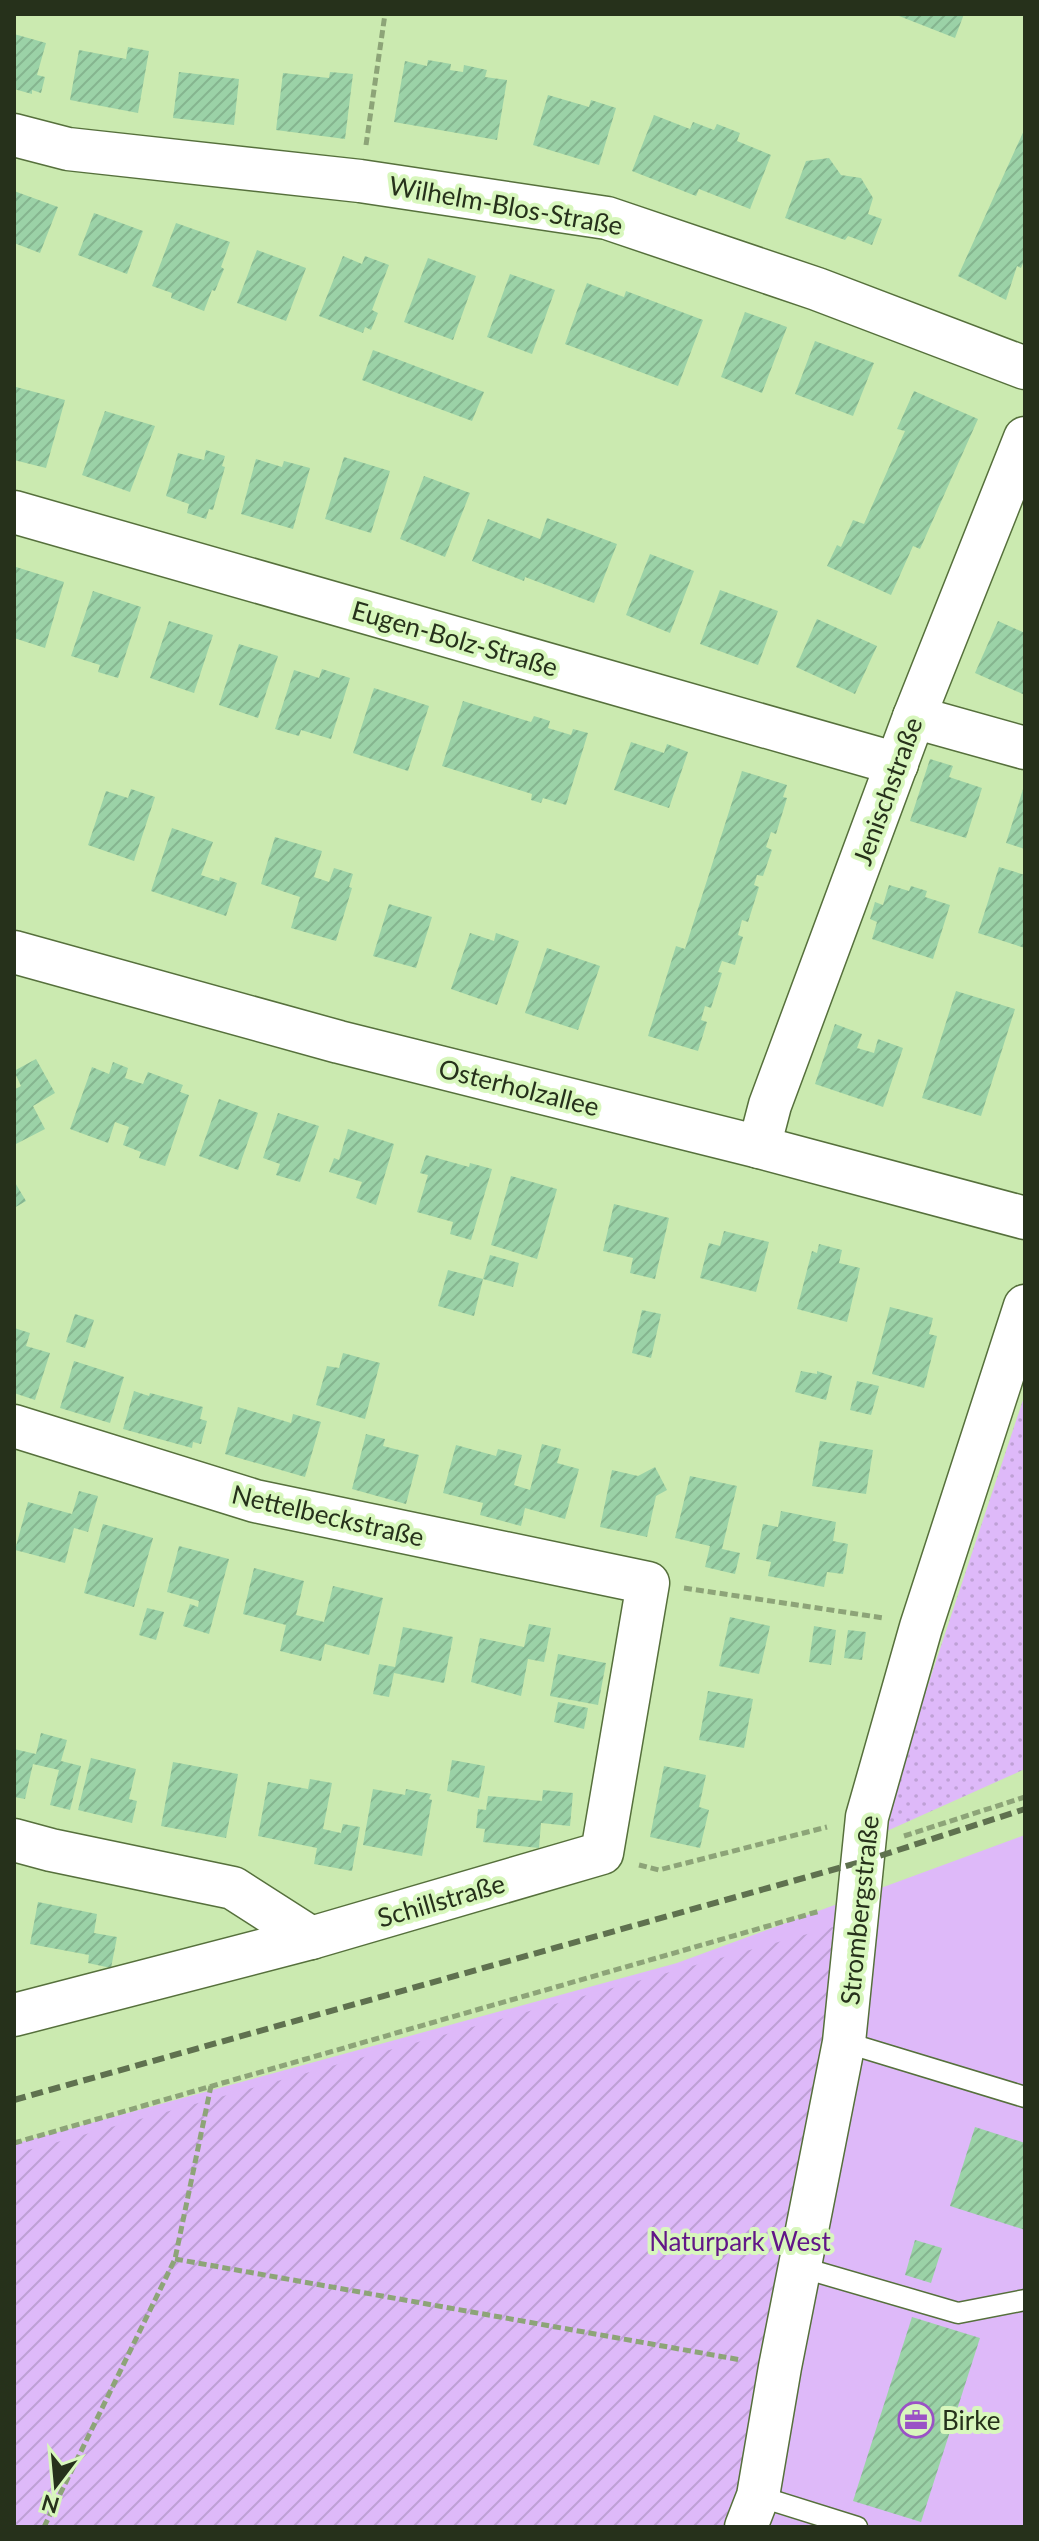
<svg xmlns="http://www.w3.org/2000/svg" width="1039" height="2541" font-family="Lato,sans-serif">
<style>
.grass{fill:url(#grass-dots)}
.park{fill:#deb9f9}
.garden{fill:url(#garden-furrows)}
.building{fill:url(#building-hatch)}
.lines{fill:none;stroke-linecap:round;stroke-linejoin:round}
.service-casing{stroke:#56703c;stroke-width:23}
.minor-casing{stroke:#56703c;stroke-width:45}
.path{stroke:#8da478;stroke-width:5;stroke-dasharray:8 4;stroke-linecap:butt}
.service{stroke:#fff;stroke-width:20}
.minor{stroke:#fff;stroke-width:42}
.rail{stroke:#5f714f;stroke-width:6;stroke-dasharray:12 6;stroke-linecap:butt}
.labels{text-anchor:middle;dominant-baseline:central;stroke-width:8;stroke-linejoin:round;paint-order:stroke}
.street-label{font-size:26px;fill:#26311b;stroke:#d8f7bd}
.park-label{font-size:26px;fill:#621788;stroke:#d8f7bd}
.poi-label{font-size:26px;fill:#26311b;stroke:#d8f7bd;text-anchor:start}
</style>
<defs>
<pattern id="grass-dots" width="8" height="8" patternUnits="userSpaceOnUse" patternTransform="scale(2)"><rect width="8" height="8" fill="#deb9f9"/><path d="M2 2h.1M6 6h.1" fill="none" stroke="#bea0d5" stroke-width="1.8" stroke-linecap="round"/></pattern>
<pattern id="garden-furrows" width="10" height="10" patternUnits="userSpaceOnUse" patternTransform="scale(2)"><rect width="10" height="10" fill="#deb9f9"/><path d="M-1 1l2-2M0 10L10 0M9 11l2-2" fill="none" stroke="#bea0d5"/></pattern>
<pattern id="building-hatch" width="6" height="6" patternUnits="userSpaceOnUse" patternTransform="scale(2)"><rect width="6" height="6" fill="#9bd2a7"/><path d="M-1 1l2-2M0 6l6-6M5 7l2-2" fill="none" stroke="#85b58f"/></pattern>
</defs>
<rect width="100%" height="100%" fill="#cbeab0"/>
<polygon class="grass" points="1025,1394 1025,1769 878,1835"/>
<polygon class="park" points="1025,1835 1025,2527 14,2527 14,2144 677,1963"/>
<polygon class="garden" points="858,1920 746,2527 14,2527 14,2154"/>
<g class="building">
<polygon points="894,14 964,14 955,38"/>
<polygon points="14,34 46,43 37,75 45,77 41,93 32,90 32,94 14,89"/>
<polygon points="128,47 149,51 138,113 70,100 79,50 126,59"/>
<polygon points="428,60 451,64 450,70 463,72 464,65 487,70 485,77 507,80 497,140 394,122 405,61 427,66"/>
<polygon points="179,72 239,79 234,125 173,118"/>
<polygon points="330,72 353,74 345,139 276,130 283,73 329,78"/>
<polygon points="548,95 589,107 591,100 616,108 599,165 533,145"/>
<polygon points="654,115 690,129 693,122 714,130 717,124 740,133 737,141 771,155 750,209 699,189 696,196 632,171"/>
<polygon points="1025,128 1025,259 1021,268 1017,266 1006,300 958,276"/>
<polygon points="829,158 841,175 861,178 873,198 868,214 882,219 872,245 848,236 845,240 785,218 806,161"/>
<polygon points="14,191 58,207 40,253 14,243"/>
<polygon points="94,213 143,231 127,274 78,255"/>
<polygon points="176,223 230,242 221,267 224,269 215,291 212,290 204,311 171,298 172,293 152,286"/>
<polygon points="257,250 306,268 286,321 237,303"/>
<polygon points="343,256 362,264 365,256 389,265 372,310 378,313 371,330 365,327 363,333 319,316"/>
<polygon points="428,258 476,276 453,340 404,322"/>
<polygon points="510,274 555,290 532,354 487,337"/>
<polygon points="587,283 624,297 626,291 703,320 678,386 565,344"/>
<polygon points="745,312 787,327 762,393 721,377"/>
<polygon points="815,341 874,363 853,416 795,394"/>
<polygon points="373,350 484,392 472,421 362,380"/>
<polygon points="16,387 65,400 46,468 14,460 14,394"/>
<polygon points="914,391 978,419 920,549 913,546 891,595 827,566 837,545 841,547 853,520 864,524 905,431 897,429"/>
<polygon points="105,411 155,426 130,492 82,475"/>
<polygon points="206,450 225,456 222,466 225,467 213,510 209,509 206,519 187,513 189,504 166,496 178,453 204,460"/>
<polygon points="344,457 390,471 371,533 325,519"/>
<polygon points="256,459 282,467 284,461 310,468 293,529 241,514"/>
<polygon points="424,476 470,493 445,557 400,539"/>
<polygon points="547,518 617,544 594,603 525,577 524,581 472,561 488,519 540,539"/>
<polygon points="650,554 694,571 670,633 626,615"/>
<polygon points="16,567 64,582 45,648 14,638 14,574"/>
<polygon points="720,590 778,611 758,665 700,644"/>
<polygon points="93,591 141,607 118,678 98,672 100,665 71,656"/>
<polygon points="817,619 877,646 855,694 796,667"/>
<polygon points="169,621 213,635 194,693 150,678"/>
<polygon points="998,621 1025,633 1025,695 975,673"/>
<polygon points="239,644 278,656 258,718 219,705"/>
<polygon points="322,669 350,678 331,739 301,730 299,736 275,729 294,670 319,678"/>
<polygon points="374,688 429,706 408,771 353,753"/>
<polygon points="463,701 531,722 534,716 550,721 548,728 571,735 573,729 588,733 566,805 543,798 541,803 531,800 532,794 442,766"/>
<polygon points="631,742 664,753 667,744 688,752 669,808 614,790"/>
<polygon points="930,759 953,766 949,777 982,788 966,838 910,821"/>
<polygon points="742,771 787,785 783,797 787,798 776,834 771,832 766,847 772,850 763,876 757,875 754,885 759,887 748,922 742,920 738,935 743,937 735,965 722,961 718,972 722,973 711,1008 705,1006 701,1020 707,1022 698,1051 648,1036 676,946 685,949"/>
<polygon points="1024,786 1025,786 1025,849 1006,843"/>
<polygon points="131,789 155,797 134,861 88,845 106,791 128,798"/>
<polygon points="172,828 213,842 201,875 219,881 220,877 237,883 226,916 151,891"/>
<polygon points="275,837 322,851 314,877 329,882 334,868 353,874 349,887 352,888 336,941 291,928 300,897 261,884"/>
<polygon points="999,867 1025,875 1025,948 978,933"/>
<polygon points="889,885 909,891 911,886 927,891 925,897 950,905 933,959 872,939 877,922 870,919 875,902 883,905"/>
<polygon points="389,904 432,917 416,968 373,956"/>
<polygon points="470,933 494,941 496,933 519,941 497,1005 451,989"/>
<polygon points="547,948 600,966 578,1030 525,1013"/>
<polygon points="956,991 1015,1009 981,1116 922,1098"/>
<polygon points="835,1024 862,1034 857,1048 864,1050 874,1053 878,1039 903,1048 883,1107 815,1084"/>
<polygon points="36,1059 55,1093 33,1106 45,1129 14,1145 14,1090 21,1086 14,1071"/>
<polygon points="113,1062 128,1068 125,1078 143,1084 148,1072 183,1085 180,1092 189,1095 165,1166 139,1158 141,1152 123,1145 129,1127 115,1122 108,1143 70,1129 92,1067 109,1074"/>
<polygon points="219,1099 258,1113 238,1170 199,1156"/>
<polygon points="278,1113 319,1126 300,1182 276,1175 280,1164 263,1158"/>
<polygon points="348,1129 394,1144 376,1205 356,1198 362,1182 329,1172 334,1158 339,1160"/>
<polygon points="426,1155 469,1167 470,1163 492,1169 471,1240 450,1234 453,1222 417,1212 428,1175 420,1173"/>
<polygon points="511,1176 557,1189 537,1259 491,1245"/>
<polygon points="14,1181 26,1201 14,1208"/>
<polygon points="614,1204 669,1218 655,1279 630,1273 633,1258 603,1251"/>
<polygon points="724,1231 769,1242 756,1292 700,1278 709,1243 720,1246"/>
<polygon points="819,1244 842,1250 839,1263 860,1268 847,1322 797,1309 812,1251 817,1253"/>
<polygon points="490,1255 519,1263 513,1287 483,1279"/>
<polygon points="448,1270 483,1279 474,1316 438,1306"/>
<polygon points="890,1307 933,1318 929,1334 937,1336 924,1388 872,1374"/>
<polygon points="642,1310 661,1314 651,1358 632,1353"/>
<polygon points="75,1314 94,1320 85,1348 66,1342"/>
<polygon points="14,1328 30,1333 26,1346 50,1353 35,1400 14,1393"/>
<polygon points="343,1353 380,1363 365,1419 316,1405 327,1366 339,1368"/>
<polygon points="74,1361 124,1377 110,1423 60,1408"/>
<polygon points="801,1371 817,1374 817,1371 832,1376 826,1400 795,1392"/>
<polygon points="857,1381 879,1386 871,1415 850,1410"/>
<polygon points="134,1391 149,1396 150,1393 203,1407 200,1419 207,1421 201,1444 193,1442 192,1448 123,1429"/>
<polygon points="238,1407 291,1423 293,1414 321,1422 305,1477 225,1454"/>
<polygon points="366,1434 385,1439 383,1446 419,1455 406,1504 352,1489"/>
<polygon points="820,1441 873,1450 866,1494 812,1486"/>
<polygon points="542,1444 561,1449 557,1463 579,1469 565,1519 525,1508 521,1526 480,1515 483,1503 443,1493 456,1445 496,1456 498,1449 522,1455 514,1485 530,1490"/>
<polygon points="655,1467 667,1490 656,1496 647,1537 600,1527 612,1470 638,1476"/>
<polygon points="690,1476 737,1486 722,1549 740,1553 735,1574 705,1567 710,1546 675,1538"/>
<polygon points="79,1491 98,1496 88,1532 74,1528 65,1563 15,1550 28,1502 72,1514"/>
<polygon points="781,1511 836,1522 833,1541 848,1544 843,1574 827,1572 824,1587 768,1576 771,1562 756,1559 763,1524 778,1527"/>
<polygon points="103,1524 153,1538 134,1607 84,1593"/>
<polygon points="179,1546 229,1559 209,1634 183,1626 190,1604 198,1607 199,1601 167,1592"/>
<polygon points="254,1568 304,1581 296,1615 324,1622 333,1586 383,1598 369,1655 325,1644 321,1661 280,1651 286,1625 243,1614"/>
<polygon points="147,1608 164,1612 156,1640 139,1635"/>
<polygon points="730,1617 770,1626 759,1674 719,1666"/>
<polygon points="529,1624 551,1628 544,1662 528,1659 521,1696 471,1682 480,1638 524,1647"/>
<polygon points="814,1626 836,1630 831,1665 809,1662"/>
<polygon points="403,1627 453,1637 444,1683 394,1673 389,1697 373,1694 379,1664 395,1667"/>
<polygon points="848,1630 866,1632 862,1660 844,1658"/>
<polygon points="558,1654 606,1663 598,1705 550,1696"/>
<polygon points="708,1691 753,1699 744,1748 699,1740"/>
<polygon points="558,1702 588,1708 584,1729 554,1722"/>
<polygon points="41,1733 67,1740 61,1761 81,1766 70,1810 50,1805 59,1770 33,1764 25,1799 14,1797 14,1749 36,1754"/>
<polygon points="91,1758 136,1769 129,1799 137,1801 132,1823 78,1810"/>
<polygon points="452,1760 485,1766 479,1798 447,1791"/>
<polygon points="173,1762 238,1774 226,1838 161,1826"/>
<polygon points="664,1766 706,1775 699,1807 709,1810 700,1848 650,1837"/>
<polygon points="310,1779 332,1783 323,1829 341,1833 343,1824 360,1827 352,1871 314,1864 317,1848 258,1836 268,1782 308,1789"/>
<polygon points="373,1789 405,1795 406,1789 431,1794 429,1799 432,1800 422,1856 363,1845"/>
<polygon points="543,1790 573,1793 570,1826 541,1823 539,1848 483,1842 485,1829 476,1828 478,1809 486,1810 488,1796 542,1801"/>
<polygon points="38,1902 97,1914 94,1933 117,1937 111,1968 88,1963 89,1955 30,1944"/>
<polygon points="975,2127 1025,2143 1025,2230 950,2206"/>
<polygon points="915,2240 942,2248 931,2283 905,2275"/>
<polygon points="912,2317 980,2338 921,2522 853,2501"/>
</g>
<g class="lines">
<defs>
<g id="service">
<polyline points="844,2042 1025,2097"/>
<polyline points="800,2267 958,2313 1025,2300"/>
<polyline points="758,2496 857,2527"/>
</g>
<g id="minor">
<polyline points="14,135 68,149 360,181 607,218 817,289 1025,368"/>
<polyline points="14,512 897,764"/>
<polyline points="914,717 1025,748"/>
<polyline points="14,952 339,1042 759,1147 1025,1218"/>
<polyline points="759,1147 770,1105 914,717 1025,438"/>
<polyline points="14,1426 255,1501 648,1583 602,1853 311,1938 14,2015"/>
<polyline points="14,1840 51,1850 233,1888 311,1938"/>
<polyline points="746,2527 758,2496 780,2367 844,2042 867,1817 921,1627 1025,1306"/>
</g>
</defs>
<use href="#service" class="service-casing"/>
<use href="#minor" class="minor-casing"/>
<g class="path">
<polyline points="366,145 385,14"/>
<polyline points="684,1588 884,1618"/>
<polyline points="904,1836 1025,1797"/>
<polyline points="639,1865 659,1870 827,1827"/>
<polyline points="14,2143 820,1911"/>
<polyline points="175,2259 741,2360"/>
<polyline points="44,2527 175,2259 211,2086"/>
</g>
<use href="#service" class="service"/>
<use href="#minor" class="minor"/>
<polyline class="rail" points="14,2100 864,1861 1025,1809"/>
</g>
<defs>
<symbol id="office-ring" viewBox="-11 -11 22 22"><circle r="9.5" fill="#d8f7bd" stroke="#9a52c6" stroke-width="1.5"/><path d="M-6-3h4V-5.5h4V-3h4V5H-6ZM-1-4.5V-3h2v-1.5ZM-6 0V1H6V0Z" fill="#9a52c6"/></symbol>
</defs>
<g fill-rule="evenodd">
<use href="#office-ring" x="896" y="2400" width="40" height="40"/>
</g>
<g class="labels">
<g class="street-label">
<text transform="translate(506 205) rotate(10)">Wilhelm-Blos-Straße</text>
<text transform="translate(455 638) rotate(16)">Eugen-Bolz-Straße</text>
<text transform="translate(887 791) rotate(-70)">Jenischstraße</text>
<text transform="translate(519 1087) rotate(14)">Osterholzallee</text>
<text transform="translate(328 1515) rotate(13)">Nettelbeckstraße</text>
<text transform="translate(441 1900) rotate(-16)">Schillstraße</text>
<text transform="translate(859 1910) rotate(-84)">Strombergstraße</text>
</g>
<g class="park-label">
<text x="740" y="2241">Naturpark West</text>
</g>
<g class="poi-label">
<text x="942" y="2420">Birke</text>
</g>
</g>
<rect width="1039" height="2541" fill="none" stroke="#26311b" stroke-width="32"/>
<g transform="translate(56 2485) rotate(196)" stroke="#d8f7bd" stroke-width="6" paint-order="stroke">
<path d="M0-6L14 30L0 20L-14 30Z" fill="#26311b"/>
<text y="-12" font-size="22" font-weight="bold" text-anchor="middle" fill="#26311b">N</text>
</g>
</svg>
